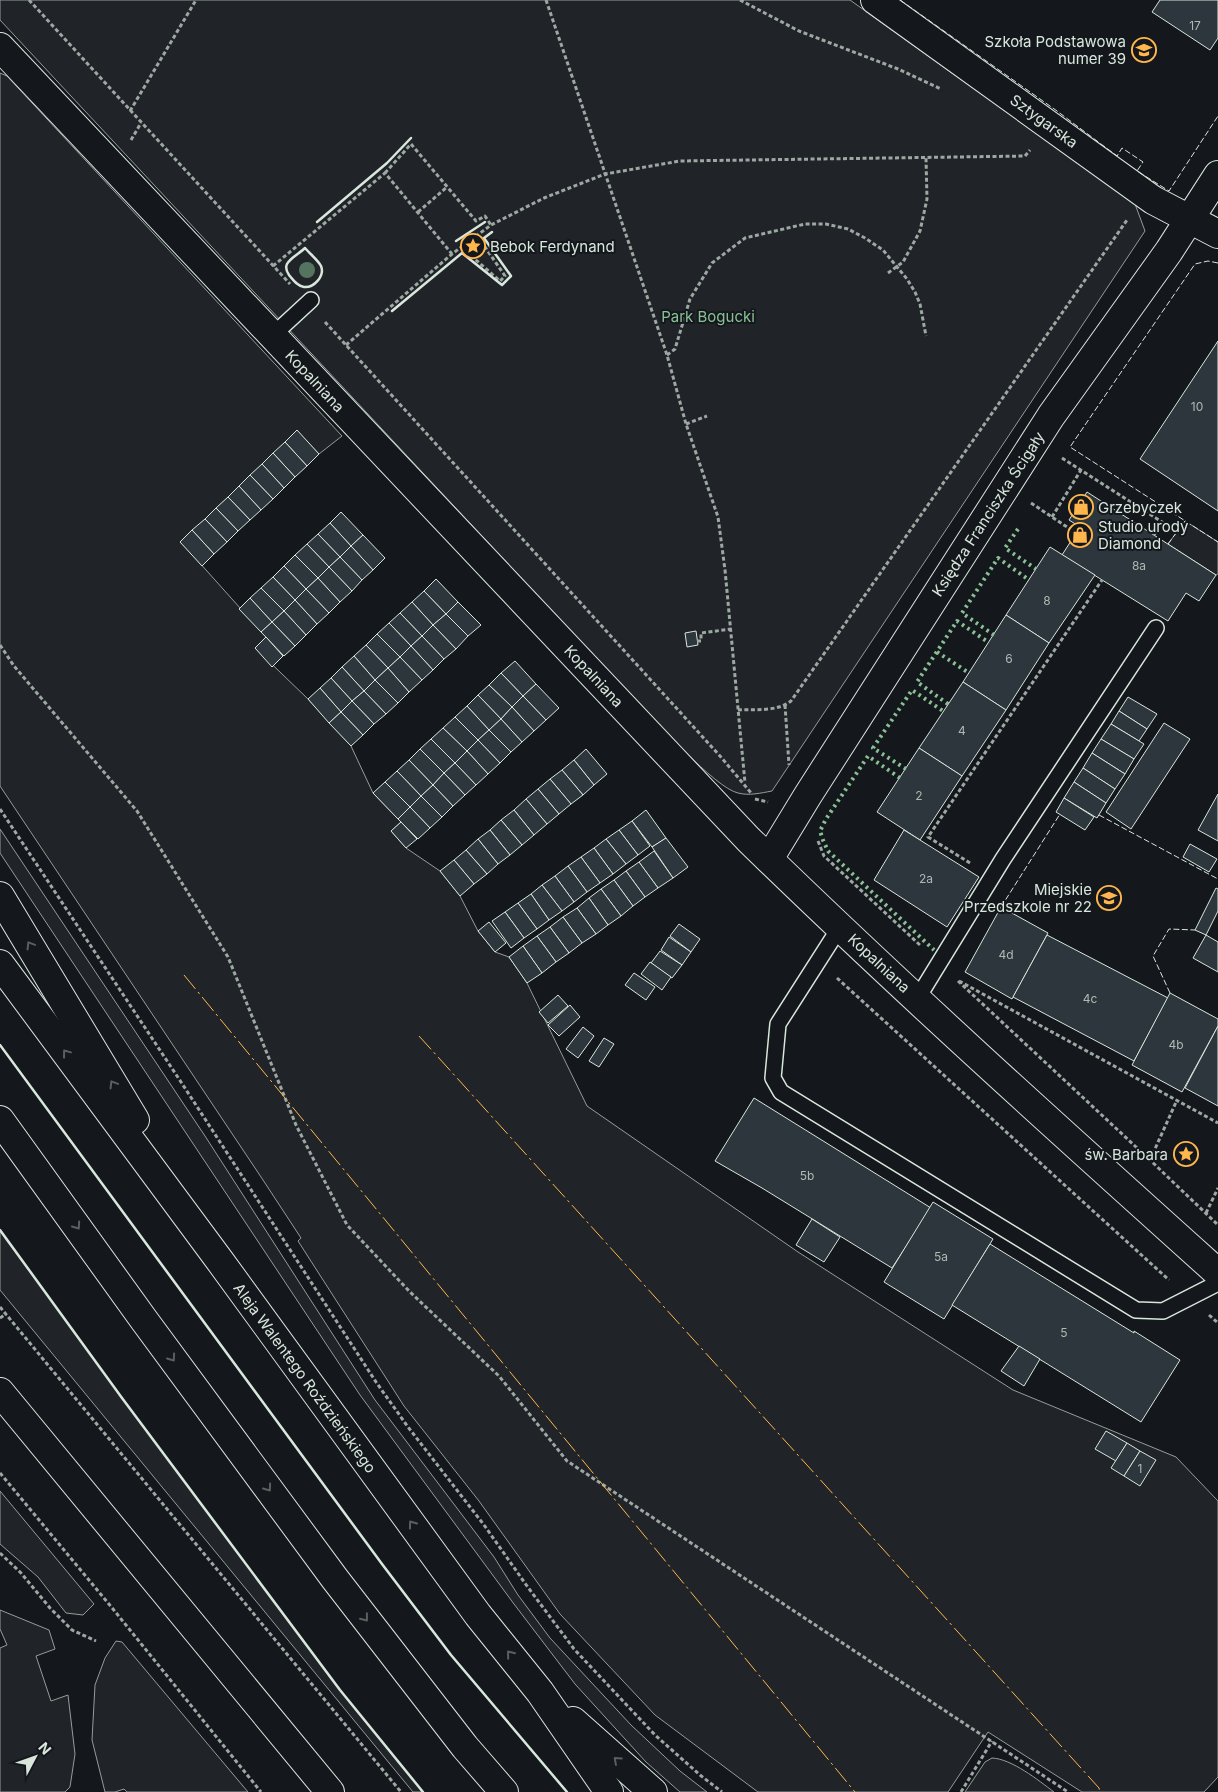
<svg xmlns="http://www.w3.org/2000/svg" width="1218" height="1792" font-family="Inter,sans-serif">
<style>
.green{fill:#202428;stroke:#939e99}
.building{fill:#2c363c;stroke:#d8e6dc}
.lines{fill:none;stroke-linecap:round;stroke-linejoin:round}
.lane-casing{stroke:#d8e6dc;stroke-width:18}
.street-casing{stroke:#d8e6dc;stroke-width:30}
.primary-casing{stroke:#d8e6dc;stroke-width:30}
.path{stroke:#9da8a2;stroke-width:3;stroke-dasharray:4 2.5;stroke-linecap:butt}
.lane{stroke:#14181c;stroke-width:15}
.street{stroke:#14181c;stroke-width:28}
.primary{stroke:#14181c;stroke-width:28}
.hedge{stroke:#8ac095;stroke-width:4;stroke-dasharray:2.5 4;stroke-linecap:butt}
.fence{stroke:#d8e6dc;stroke-width:1;stroke-dasharray:6 2.5;stroke-linecap:butt}
.wall{stroke:#d8e6dc;stroke-width:2.5}
.power{stroke:#ffb74d;stroke-width:1;stroke-dasharray:18 4 2.5 4;stroke-linecap:butt}
.tree{fill:#55745f}
.oneway{stroke:#59605f}
.labels{text-anchor:middle;dominant-baseline:central;stroke-width:4;stroke-linejoin:round;paint-order:stroke}
.number-label{font-size:12px;fill:#adbab4}
.poi-label{font-size:15px;fill:#d8e6dc;stroke:#14181c;text-anchor:end}
.street-label{font-size:15px;fill:#d8e6dc;stroke:#14181c}
.park-label{font-size:15px;fill:#8ac095;stroke:#14181c}
</style>
<rect width="100%" height="100%" fill="#14181c"/>
<g class="green">
<path d="M0,0H850L1135,204L1145,231L772,791C761,793 749,796 738,793C715,788 655,720 635,700L0,20Z"/>
<polygon points="0,73 7,76 342,436 319,454 297,431 181,542 266,637 255,648 308,699 351,746 373,793 401,822 391,831 406,848 440,871 460,896 478,931 495,952 509,957 527,983 587,1106 798,1252 1013,1390 1176,1457 1218,1501 1218,1777 1204,1792 1082,1792 988,1732 948,1792 758,1792 655,1715 560,1614 479,1501 404,1406 298,1241 301,1238 263,1180 0,786"/>
<polygon points="1185,521 1218,542 1218,574 1216,575 1168,544"/>
<polygon points="0,829 205,1136 375,1400 494,1557 518,1595 550,1638 631,1725 680,1771 707,1792 680,1792 646,1762 575,1684 514,1604 360,1395 0,853"/>
<polygon points="0,1230 122,1398 340,1690 423,1792 413,1792 0,1290"/>
<polygon points="0,1491 94,1604 83,1615 66,1613 38,1577 0,1544"/>
<polygon points="0,1610 49,1630 55,1649 36,1656 51,1701 68,1695 75,1754 70,1787 65,1792 0,1792 0,1648 7,1645 0,1629"/>
<polygon points="116,1641 122,1642 248,1792 127,1792 124,1789 115,1792 105,1792 92,1740 95,1685 105,1658"/>
<path d="M992,1758C1012,1759 1038,1780 1054,1792H965L985,1762Z"/>
</g>
<g class="building">
<polygon points="1160,0 1218,0 1218,38 1210,50 1152,12"/>
<polygon points="1218,341 1218,511 1140,459"/>
<polygon points="297,430 319,454 307,466 285,442"/>
<polygon points="285,442 307,466 295,477 273,453"/>
<polygon points="273,453 295,477 284,488 262,464"/>
<polygon points="262,464 284,488 273,499 250,475"/>
<polygon points="250,475 273,499 261,510 239,486"/>
<polygon points="239,486 261,510 250,520 228,497"/>
<polygon points="1087,492 1216,575 1199,601 1186,593 1168,621 1062,555 1080,527 1069,520"/>
<polygon points="228,497 250,520 238,531 216,508"/>
<polygon points="216,508 238,531 227,542 205,519"/>
<polygon points="341,512 363,535 351,546 330,523"/>
<polygon points="205,519 227,542 214,554 192,530"/>
<polygon points="330,523 351,546 340,557 318,534"/>
<polygon points="192,530 214,554 202,566 180,542"/>
<polygon points="318,534 340,557 329,567 307,544"/>
<polygon points="363,535 385,558 373,570 351,546"/>
<polygon points="307,544 329,567 318,578 295,555"/>
<polygon points="351,546 373,570 362,580 340,557"/>
<polygon points="1050,547 1095,575 1049,643 1006,615"/>
<polygon points="295,555 318,578 306,589 284,566"/>
<polygon points="340,557 362,580 352,591 329,567"/>
<polygon points="284,566 306,589 295,600 273,577"/>
<polygon points="329,567 352,591 340,602 318,578"/>
<polygon points="273,577 295,600 284,611 261,588"/>
<polygon points="318,578 340,602 329,613 306,589"/>
<polygon points="436,579 458,602 446,614 424,591"/>
<polygon points="261,588 284,611 272,622 250,598"/>
<polygon points="306,589 329,613 317,624 295,600"/>
<polygon points="424,591 446,614 433,625 412,602"/>
<polygon points="250,598 272,622 261,632 239,609"/>
<polygon points="295,600 317,624 306,635 284,611"/>
<polygon points="412,602 433,625 422,636 400,613"/>
<polygon points="458,602 481,625 468,636 446,614"/>
<polygon points="284,611 306,635 295,646 272,622"/>
<polygon points="400,613 422,636 411,646 389,623"/>
<polygon points="446,614 468,636 456,649 433,625"/>
<polygon points="1006,615 1049,643 1006,710 963,682"/>
<polygon points="272,622 295,646 284,656 261,632"/>
<polygon points="389,623 411,646 400,657 377,634"/>
<polygon points="433,625 456,649 444,659 422,636"/>
<polygon points="696,631 698,645 687,647 685,633"/>
<polygon points="377,634 400,657 388,668 366,645"/>
<polygon points="422,636 444,659 433,670 411,646"/>
<polygon points="266,637 283,656 272,667 255,648"/>
<polygon points="366,645 388,668 375,680 354,656"/>
<polygon points="411,646 433,670 422,680 400,657"/>
<polygon points="354,656 375,680 364,691 342,667"/>
<polygon points="400,657 422,680 409,692 388,668"/>
<polygon points="515,661 536,684 523,696 501,673"/>
<polygon points="342,667 364,691 352,701 331,678"/>
<polygon points="388,668 409,692 398,703 375,680"/>
<polygon points="501,673 523,696 512,707 489,685"/>
<polygon points="331,678 352,701 341,712 320,688"/>
<polygon points="375,680 398,703 386,714 364,691"/>
<polygon points="963,682 1006,710 962,776 919,748"/>
<polygon points="536,684 559,708 546,720 523,696"/>
<polygon points="489,685 512,707 501,719 478,695"/>
<polygon points="320,688 341,712 329,723 308,699"/>
<polygon points="364,691 386,714 374,724 352,701"/>
<polygon points="478,695 501,719 489,730 467,706"/>
<polygon points="523,696 546,720 534,731 512,707"/>
<polygon points="1128,697 1157,714 1147,729 1119,711"/>
<polygon points="352,701 374,724 363,735 341,712"/>
<polygon points="467,706 489,730 478,740 455,717"/>
<polygon points="512,707 534,731 522,742 501,719"/>
<polygon points="1119,711 1147,729 1139,741 1111,724"/>
<polygon points="341,712 363,735 351,746 329,723"/>
<polygon points="455,717 478,740 467,751 443,728"/>
<polygon points="501,719 522,742 511,752 489,730"/>
<polygon points="1164,723 1190,739 1131,829 1106,812"/>
<polygon points="1111,724 1144,744 1134,759 1101,739"/>
<polygon points="443,728 467,751 455,763 431,739"/>
<polygon points="489,730 511,752 500,763 478,740"/>
<polygon points="431,739 455,763 444,773 420,749"/>
<polygon points="1101,739 1134,759 1125,774 1092,753"/>
<polygon points="478,740 500,763 488,774 467,751"/>
<polygon points="919,748 962,776 920,840 877,812"/>
<polygon points="420,749 444,773 433,785 409,760"/>
<polygon points="586,749 607,774 594,785 574,760"/>
<polygon points="467,751 488,774 476,785 455,763"/>
<polygon points="1092,753 1125,774 1115,789 1083,768"/>
<polygon points="409,760 433,785 421,796 397,771"/>
<polygon points="574,760 594,785 583,795 562,770"/>
<polygon points="455,763 476,785 465,795 444,773"/>
<polygon points="1083,768 1115,789 1106,803 1074,782"/>
<polygon points="562,770 583,795 571,804 550,779"/>
<polygon points="397,771 421,796 410,807 385,782"/>
<polygon points="444,773 465,795 453,806 433,785"/>
<polygon points="550,779 571,804 559,814 538,789"/>
<polygon points="385,782 410,807 398,819 373,793"/>
<polygon points="1074,782 1106,803 1097,818 1064,798"/>
<polygon points="433,785 453,806 442,817 421,796"/>
<polygon points="538,789 559,814 547,824 526,799"/>
<polygon points="1218,794 1218,841 1198,830"/>
<polygon points="421,796 442,817 430,828 410,807"/>
<polygon points="1064,798 1094,817 1085,830 1056,812"/>
<polygon points="526,799 547,824 534,835 514,810"/>
<polygon points="410,807 430,828 418,839 398,819"/>
<polygon points="514,810 534,835 522,845 501,820"/>
<polygon points="646,810 666,838 652,847 632,821"/>
<polygon points="501,820 522,845 510,855 490,830"/>
<polygon points="632,821 650,846 638,855 619,830"/>
<polygon points="401,822 417,839 406,848 391,831"/>
<polygon points="490,830 510,855 498,864 478,839"/>
<polygon points="619,830 638,855 626,864 606,839"/>
<polygon points="904,830 979,877 947,927 874,880"/>
<polygon points="666,838 688,867 673,878 652,847"/>
<polygon points="478,839 498,864 487,874 466,850"/>
<polygon points="606,839 626,864 613,874 594,848"/>
<polygon points="1190,844 1217,859 1209,872 1183,857"/>
<polygon points="594,848 613,874 600,883 581,857"/>
<polygon points="466,850 487,874 474,884 454,860"/>
<polygon points="654,851 673,878 658,888 639,862"/>
<polygon points="581,857 600,883 587,892 568,866"/>
<polygon points="454,860 474,884 460,896 440,871"/>
<polygon points="639,862 658,888 645,897 626,871"/>
<polygon points="568,866 587,892 574,902 555,876"/>
<polygon points="626,871 645,897 633,906 614,880"/>
<polygon points="555,876 574,902 562,911 542,885"/>
<polygon points="614,880 633,906 621,916 601,889"/>
<polygon points="542,885 562,911 549,920 531,894"/>
<polygon points="1216,888 1218,889 1218,911 1206,935 1195,930"/>
<polygon points="601,889 621,916 608,925 589,898"/>
<polygon points="531,894 549,920 537,929 518,903"/>
<polygon points="589,898 608,925 596,934 577,908"/>
<polygon points="518,903 537,929 524,938 505,912"/>
<polygon points="1001,907 1048,933 1012,999 965,972"/>
<polygon points="577,908 596,934 582,943 563,917"/>
<polygon points="505,912 524,938 511,948 492,921"/>
<polygon points="563,917 582,943 569,953 550,927"/>
<polygon points="489,922 506,943 495,952 478,931"/>
<polygon points="679,924 700,939 691,952 670,936"/>
<polygon points="550,927 569,953 556,962 537,936"/>
<polygon points="1047,935 1168,998 1134,1061 1013,997"/>
<polygon points="1206,935 1218,942 1218,972 1193,958"/>
<polygon points="537,936 556,962 542,973 523,946"/>
<polygon points="669,937 691,952 682,965 661,950"/>
<polygon points="523,946 542,973 527,983 509,957"/>
<polygon points="660,951 682,965 672,978 651,963"/>
<polygon points="650,962 671,977 662,990 641,974"/>
<polygon points="634,973 655,987 646,1000 625,985"/>
<polygon points="1170,993 1218,1019 1218,1026 1182,1092 1132,1065"/>
<polygon points="558,995 568,1006 548,1023 539,1012"/>
<polygon points="570,1005 580,1017 559,1036 548,1025"/>
<polygon points="1218,1026 1218,1106 1185,1088"/>
<polygon points="583,1027 594,1036 578,1058 566,1049"/>
<polygon points="604,1038 614,1044 599,1067 589,1061"/>
<polygon points="754,1098 931,1208 892,1268 762,1188 715,1161"/>
<polygon points="933,1202 993,1239 944,1319 884,1282"/>
<polygon points="812,1219 840,1237 824,1262 796,1245"/>
<polygon points="990,1244 1134,1333 1134,1331 1180,1360 1141,1422 952,1305"/>
<polygon points="1019,1346 1040,1359 1024,1386 1001,1371"/>
<polygon points="1106,1431 1127,1443 1116,1461 1095,1449"/>
<polygon points="1127,1443 1140,1451 1124,1476 1111,1468"/>
<polygon points="1140,1451 1156,1460 1140,1486 1124,1476"/>
</g>
<g class="lines">
<defs>
<g id="lane">
<polyline points="272,336 311,300"/>
<polyline points="840,927 778,1024 773,1078 781,1092 1136,1310 1163,1311 1218,1283"/>
<polyline points="917,999 1003,859 1156,628"/>
</g>
<g id="street">
<polyline points="875,0 1153,200 1218,234"/>
<path d="M0,47L749,840C901,988 1060,1131 1218,1273"/>
<polyline points="769,859 808,795 1051,416 1169,251 1218,175"/>
<polyline points="0,1392 330,1792"/>
</g>
<g id="primary">
<polyline points="0,896 135,1120"/>
<polyline points="0,964 220,1261 478,1615 540,1692 609,1792"/>
<polyline points="0,1120 144,1320 335,1579 465,1747 504,1792"/>
<polyline points="573,1721 653,1792"/>
</g>
</defs>
<use href="#lane" class="lane-casing"/>
<use href="#street" class="street-casing"/>
<use href="#primary" class="primary-casing"/>
<g class="path">
<polyline points="29,0 290,284"/>
<polyline points="546,0 667,355 686,424 718,517 725,570 745,783"/>
<polyline points="740,0 799,31 898,69 941,89"/>
<polyline points="130,111 196,0"/>
<polyline points="131,140 141,123"/>
<polyline points="385,173 411,144 476,221 485,216 491,225"/>
<polyline points="418,212 447,187"/>
<polyline points="461,247 500,281 505,276 476,234"/>
<polyline points="273,266 385,173 452,254"/>
<polyline points="888,273 903,262 920,231 927,199 926,158"/>
<polyline points="325,322 720,756 752,794"/>
<polyline points="346,345 452,254 491,225 544,198 605,174 680,161 1025,156 1030,150"/>
<polyline points="667,355 675,349 690,299 712,263 745,238 805,224 826,224 848,229 865,238 883,250 907,279 915,292 920,304 926,336"/>
<polyline points="686,424 707,416"/>
<polyline points="1062,458 1162,522 1154,535"/>
<polyline points="1031,503 1076,533"/>
<polyline points="1052,517 1081,470"/>
<polyline points="697,641 701,641 701,633 731,629"/>
<polyline points="0,645 14,666 137,811 228,957 296,1125 347,1225 410,1292 499,1376 567,1461 1068,1792"/>
<polyline points="785,705 789,765"/>
<path d="M738,710C756,709 777,712 791,701L1127,220"/>
<polyline points="755,799 768,802"/>
<polyline points="0,809 181,1082 376,1382 408,1427 484,1525 527,1586 574,1649 655,1735 700,1775 722,1792"/>
<polyline points="818,841 824,856 921,946"/>
<polyline points="970,863 928,837 1102,580"/>
<polyline points="837,978 1169,1280"/>
<polyline points="958,981 1150,1160 1218,1225"/>
<polyline points="959,981 1218,1123"/>
<polyline points="1150,1160 1177,1100"/>
<polyline points="1206,1213 1218,1188"/>
<polyline points="0,1307 401,1792"/>
<polyline points="1209,1315 1218,1323"/>
<polyline points="0,1318 6,1314"/>
<polyline points="0,1473 113,1609 261,1792"/>
<polyline points="0,1553 21,1573 50,1608 72,1630 96,1641"/>
<polyline points="961,1792 992,1741"/>
</g>
<use href="#lane" class="lane"/>
<use href="#street" class="street"/>
<use href="#primary" class="primary"/>
<g class="hedge">
<polyline points="1018,529 1005,548 1036,569"/>
<polyline points="994,635 962,613 998,558 1029,580"/>
<polyline points="937,652 969,673"/>
<polyline points="948,704 917,682 957,621 988,642"/>
<polyline points="906,769 873,748 912,690 943,711"/>
<polyline points="900,778 868,756 826,819 820,831 823,840 828,851 934,950"/>
</g>
<g class="fence">
<polyline points="900,0 1057,111 1117,156 1122,148 1143,162 1137,171 1169,191 1218,116"/>
<polyline points="1218,263 1208,261 1195,264 1070,447 1218,542"/>
<polyline points="1168,544 1185,521"/>
<polyline points="1099,815 1218,879"/>
<polyline points="1001,907 1060,814"/>
<polyline points="1170,993 1153,956 1169,929 1195,930"/>
</g>
<g class="wall">
<polyline points="317,222 387,163 411,138"/>
<polyline points="456,241 485,222"/>
<path d="M305,248C310,254 318,260 321,266C325,276 314,288 304,287C297,286 293,280 289,275C287,272 285,268 287,264C290,258 300,253 305,248Z"/>
<polyline points="392,311 462,253 502,285 511,276 484,238 492,232"/>
<polyline points="0,1045 382,1564 451,1655 567,1792"/>
<polyline points="0,1230 122,1398 340,1690 423,1792"/>
</g>
<g class="power">
<polyline points="184,975 855,1792"/>
<polyline points="419,1036 1099,1788 1100,1792"/>
</g>
</g>
<circle class="tree" cx="307" cy="270" r="8"/>
<defs><path id="oneway-chevron" d="M-2-3.5L2.5 0L-2 3.5" fill="none" stroke-width="1.6" stroke-linecap="round" stroke-linejoin="round" transform="scale(1.25)"/></defs>
<g class="oneway">
<use href="#oneway-chevron" transform="translate(30 945) rotate(-121)"/>
<use href="#oneway-chevron" transform="translate(66 1053) rotate(-127)"/>
<use href="#oneway-chevron" transform="translate(113 1084) rotate(-121)"/>
<use href="#oneway-chevron" transform="translate(77 1226) rotate(55)"/>
<use href="#oneway-chevron" transform="translate(172 1358) rotate(54)"/>
<use href="#oneway-chevron" transform="translate(268 1488) rotate(54)"/>
<use href="#oneway-chevron" transform="translate(412 1524) rotate(-126)"/>
<use href="#oneway-chevron" transform="translate(365 1618) rotate(52)"/>
<use href="#oneway-chevron" transform="translate(510 1654) rotate(-129)"/>
<use href="#oneway-chevron" transform="translate(617 1760) rotate(-138)"/>
</g>
<defs>
<symbol id="school-ring" viewBox="-11 -11 22 22"><circle r="9.5" fill="#14181c" stroke="#ffb74d" stroke-width="1.5"/><path d="M0-5L7-2L0 1L-7-2ZM-4 1L0 2.5L4 1V4Q0 6-4 4Z" fill="#ffb74d"/></symbol>
<symbol id="sight-ring" viewBox="-11 -11 22 22"><circle r="9.5" fill="#14181c" stroke="#ffb74d" stroke-width="1.5"/><path d="M0-6L1.8-2.2L6-1.7L2.9 1.2L3.7 5.4L0 3.3L-3.7 5.4L-2.9 1.2L-6-1.7L-1.8-2.2Z" fill="#ffb74d"/></symbol>
<symbol id="shop-ring" viewBox="-11 -11 22 22"><circle r="9.5" fill="#14181c" stroke="#ffb74d" stroke-width="1.5"/><path d="M-5-2.5h2.3a2.7 3.5 0 0 1 5.4 0H5L5.5 6h-11ZM-1.5-2.5h3a1.5 2.3 0 0 0-3 0Z" fill="#ffb74d"/></symbol>
</defs>
<g fill-rule="evenodd">
<use href="#school-ring" x="1130" y="36" width="28" height="28"/>
<use href="#sight-ring" x="459" y="232" width="28" height="28"/>
<use href="#shop-ring" x="1067" y="493" width="28" height="28"/>
<use href="#shop-ring" x="1066" y="521" width="28" height="28"/>
<use href="#school-ring" x="1095" y="884" width="28" height="28"/>
<use href="#sight-ring" x="1172" y="1140" width="28" height="28"/>
</g>
<g class="labels">
<g class="number-label">
<text x="1195" y="25">17</text>
<text x="1197" y="406">10</text>
<text x="1139" y="565">8a</text>
<text x="1047" y="600">8</text>
<text x="1009" y="658">6</text>
<text x="962" y="730">4</text>
<text x="919" y="795">2</text>
<text x="926" y="878">2a</text>
<text x="1006" y="954">4d</text>
<text x="1090" y="998">4c</text>
<text x="1176" y="1044">4b</text>
<text x="807" y="1175">5b</text>
<text x="941" y="1256">5a</text>
<text x="1064" y="1332">5</text>
<text x="1140" y="1468">1</text>
</g>
<g class="poi-label">
<text x="1126" y="41">Szkoła Podstawowa<tspan x="1126" dy="17">numer 39</tspan></text>
<text x="490" y="246" text-anchor="start">Bebok Ferdynand</text>
<text x="1098" y="507" text-anchor="start">Grzebyczek</text>
<text x="1098" y="526" text-anchor="start">Studio urody<tspan x="1098" dy="17">Diamond</tspan></text>
<text x="1092" y="889">Miejskie<tspan x="1092" dy="17">Przedszkole nr 22</tspan></text>
<text x="1168" y="1154">św. Barbara</text>
</g>
<g class="street-label">
<text transform="translate(1044 121) rotate(36)">Sztygarska</text>
<text transform="translate(315 381) rotate(47)">Kopalniana</text>
<text transform="translate(988 514) rotate(-57)">Księdza Franciszka Ścigały</text>
<text transform="translate(594 676) rotate(47)">Kopalniana</text>
<text transform="translate(879 963) rotate(43)">Kopalniana</text>
<text transform="translate(305 1378) rotate(54)">Aleja Walentego Roździeńskiego</text>
</g>
<g class="park-label">
<text x="708" y="316">Park Bogucki</text>
</g>
</g>
<g transform="translate(35 1757) rotate(49)" stroke="#14181c" stroke-width="4" paint-order="stroke">
<path d="M0-4L9 19L0 12L-9 19Z" fill="#d8e6dc"/>
<text y="-8" font-size="14" font-weight="bold" text-anchor="middle" fill="#d8e6dc">N</text>
</g>
</svg>
